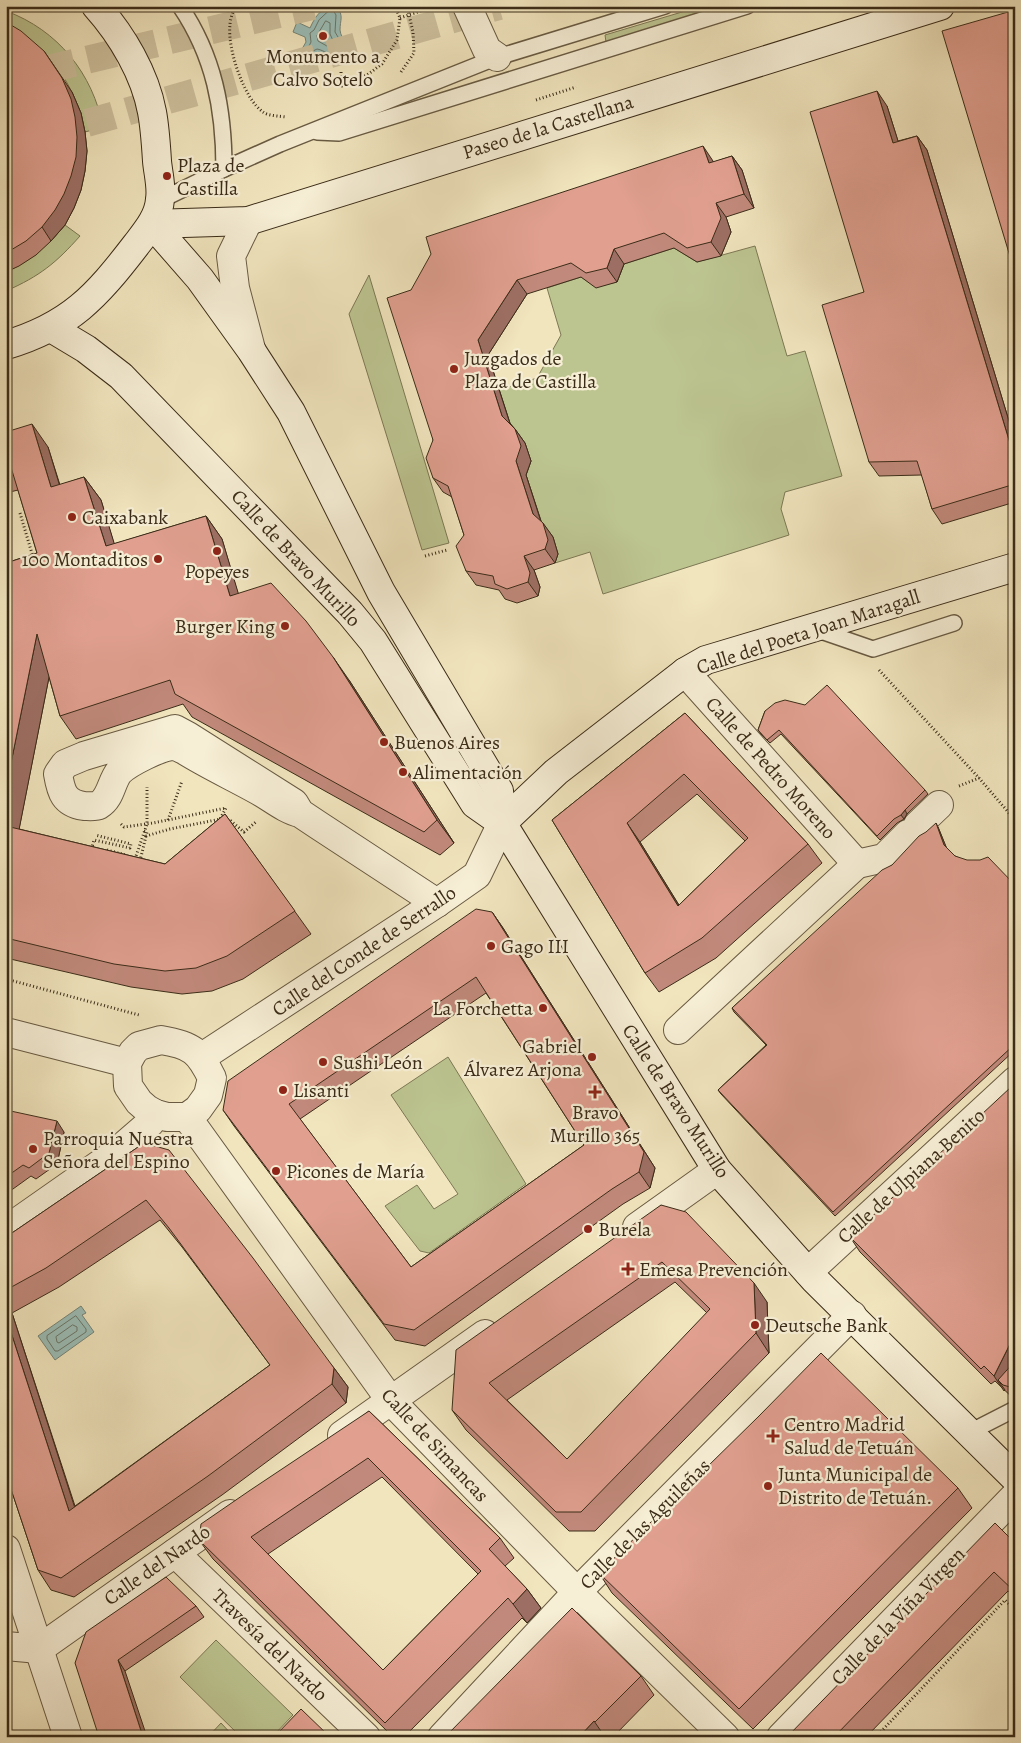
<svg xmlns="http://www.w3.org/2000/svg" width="1021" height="1743" font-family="Alegreya,serif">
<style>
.green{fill:#bcc490;stroke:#7c7854}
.water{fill:#9bbeb7;stroke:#758477}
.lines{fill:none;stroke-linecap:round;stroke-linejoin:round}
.shore{stroke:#6b7568;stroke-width:1}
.highway-tunnel{stroke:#cdc09d;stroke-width:28;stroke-dasharray:28 14;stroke-linecap:butt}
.lane-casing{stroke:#685a42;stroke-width:18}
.street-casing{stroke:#685a42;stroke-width:30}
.secondary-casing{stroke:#3b2c18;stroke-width:30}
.path{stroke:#3b2c18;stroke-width:3;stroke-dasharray:1 2.5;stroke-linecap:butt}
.lane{stroke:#f6eed5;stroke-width:15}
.street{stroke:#f6eed5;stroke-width:28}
.secondary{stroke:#f6eed5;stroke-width:28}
.wall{fill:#c1897b;stroke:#3b2c18;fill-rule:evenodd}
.shaded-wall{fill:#9d6f64;stroke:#3b2c18}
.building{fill:#e09f8f;stroke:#3b2c18;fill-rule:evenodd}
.poi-dot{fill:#8f2418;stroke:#f6eed5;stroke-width:2}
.labels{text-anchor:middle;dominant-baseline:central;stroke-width:4.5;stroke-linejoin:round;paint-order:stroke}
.poi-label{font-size:20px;fill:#3b2c18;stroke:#f6eed5;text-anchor:start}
.street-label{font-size:20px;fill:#3b2c18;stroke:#f6eed5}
</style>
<rect width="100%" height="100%" fill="#f1e5be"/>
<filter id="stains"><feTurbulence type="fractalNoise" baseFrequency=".004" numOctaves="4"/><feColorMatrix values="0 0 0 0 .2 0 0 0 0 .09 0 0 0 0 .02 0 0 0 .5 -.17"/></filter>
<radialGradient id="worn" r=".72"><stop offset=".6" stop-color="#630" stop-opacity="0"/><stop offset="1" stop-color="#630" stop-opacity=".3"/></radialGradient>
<g class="green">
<polygon points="702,6 729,6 606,42 605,35"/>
<path d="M6,11C58,30 93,74 103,127L85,132C78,103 67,73 43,54C32,46 18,39 6,32Z"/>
<path d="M65,225L80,236C56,263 40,276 6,291V272C31,261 48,245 65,225Z"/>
<polygon points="755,246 787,356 805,351 842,476 785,492 781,509 789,535 603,594 590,552 555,563 526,475 531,461 512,430 499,390 537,378 561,335 547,288 581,277 596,287 617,282 624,264 674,248 697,262"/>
<polygon points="369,275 449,543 422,550 349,314"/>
<polygon points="448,1057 526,1184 429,1253 420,1251 385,1206 417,1185 434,1209 458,1194 391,1095"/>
<polygon points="216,1640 293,1715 272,1737 241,1737 180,1677"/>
<polygon points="221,1723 234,1737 208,1737"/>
</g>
<g class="water">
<path d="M330,6L337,7C344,16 340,20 340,30C341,41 352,44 349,56C338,65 328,61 317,53L309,68L298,56L306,42L305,37L293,32L297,22L310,28C315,17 319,11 330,6Z"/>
<polygon points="81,1306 86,1313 82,1315 94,1332 55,1360 38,1336"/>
</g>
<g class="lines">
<g class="shore">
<path d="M330,10H333L336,15L335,32L344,47L345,53C333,61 328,51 317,49L313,51L309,57H306L305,54L311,42L310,33L314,30L319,20Z"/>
<polygon points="326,21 330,23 330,34 336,47 334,50 318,41 317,36"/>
<polygon points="76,1316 86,1329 86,1332 58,1351 55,1351 47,1339 47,1336"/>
<polygon points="73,1325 77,1327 77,1331 59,1343 57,1342 56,1337"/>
</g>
<g class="highway-tunnel">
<polyline points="6,79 313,6"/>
<polyline points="6,146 499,6"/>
</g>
<defs>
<g id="lane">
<path d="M180,6C214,56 224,109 224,169"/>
<polyline points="317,132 339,133 747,6"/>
<polyline points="161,200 224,169 280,144 495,58 665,6"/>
<polyline points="815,629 873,649 954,623"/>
<polyline points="970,1432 1015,1409"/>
</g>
<g id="street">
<polyline points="467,6 487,50 497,57"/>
<polyline points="248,221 231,256 235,288 251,349"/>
<polyline points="685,672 857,864 884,858 908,834"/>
<path d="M300,813C286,810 273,799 259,791C234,777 208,765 184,750C181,749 177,746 174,746C161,746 128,763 119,772C111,782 111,798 99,805C95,807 88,806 84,806C64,803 61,792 58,774L65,764L84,756L175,729L188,736L294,803L300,813L318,825L437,903"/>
<polyline points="918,825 939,805"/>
<polyline points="678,1030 857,864"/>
<polyline points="6,1032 127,1063"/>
<path d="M161,1040C192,1045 199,1051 212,1078L208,1095L198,1109L187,1117H167L156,1114L147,1109L139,1102L128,1086L127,1063L133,1052L139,1046Z"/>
<polyline points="202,1057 437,903 477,875 502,823"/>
<polyline points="187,1117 391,1401 577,1592 725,1737"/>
<polyline points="637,1227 717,1170"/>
<polyline points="6,1230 113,1155 150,1123 156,1114"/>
<polyline points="808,1272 1015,1081"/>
<polyline points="342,1435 485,1334"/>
<polyline points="6,1549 68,1737"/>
<polyline points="175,1553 366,1737"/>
<polyline points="6,1646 39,1649 230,1514"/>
<polyline points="442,1737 577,1592 852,1315"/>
<polyline points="781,1737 1015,1496"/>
</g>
<g id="secondary">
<polyline points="152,224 248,221 940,6"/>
<polyline points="152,224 200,279 251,350 291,412 381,592 499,791 502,823"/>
<polyline points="51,328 86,349 121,376 350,613 373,641 475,804 502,823 717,1170 814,1279 1015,1478"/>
<path d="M6,345C70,326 96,297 136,245C146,232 159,217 160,199C162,187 158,173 157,161C156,145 155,128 152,112C145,74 122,35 96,6"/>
<polyline points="502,823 556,772 685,672 706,660 1015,567"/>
</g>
</defs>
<use href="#lane" class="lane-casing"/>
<use href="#street" class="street-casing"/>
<use href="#secondary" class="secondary-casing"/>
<g class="path">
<path d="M235,6C233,12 230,19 230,25C227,48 244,99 263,112C268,116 280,116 286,117"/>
<polyline points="400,18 435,6"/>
<polyline points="341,72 342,86 367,75 382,64 397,40 400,18 395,6"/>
<polyline points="401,72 414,53 413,32 407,6"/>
<polyline points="536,100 576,87"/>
<polyline points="20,513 33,557"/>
<polyline points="425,556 447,550"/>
<polyline points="879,670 979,778 1015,820"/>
<polyline points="959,786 979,778"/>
<polyline points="168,820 182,781"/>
<polyline points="227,820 231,821 244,832 257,821"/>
<polyline points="121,824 124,827 153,823 226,808 220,819"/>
<polyline points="144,831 147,832 146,836 170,829 221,819"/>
<polyline points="94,847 92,847 94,840 130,848 131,844 95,835"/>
<polyline points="107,850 126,855 125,859"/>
<polyline points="135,859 147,824 147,787"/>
<polyline points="140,861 146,836"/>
<polyline points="6,979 139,1015"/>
<polyline points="876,1737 1005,1600 1015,1610"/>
<polyline points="1008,1737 1015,1716"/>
</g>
<use href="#lane" class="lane"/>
<use href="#street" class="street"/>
<use href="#secondary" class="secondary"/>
</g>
<g class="wall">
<polygon points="6,22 72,92 81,113 85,132 87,151 85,171 81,190 74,208 65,225 51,241 36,255 19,266 6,272"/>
<polygon points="887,106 898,141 917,136 927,150 1015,441 1015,502 942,524 932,509 922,475 879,476 869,462 864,292"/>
<polygon points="732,156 742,170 754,208 726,217 731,232 721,256 697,262 674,248 624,264 617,282 596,288 581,277 527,294 488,355 510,423 515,429 525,443 531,461 526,475 541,521 553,537 558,554 555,563 534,570 540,587 538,596 517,603 505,599 499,590 476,585 466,571 464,535 452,497 443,492 433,478 433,440 411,290 713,161 714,162"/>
<polygon points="6,432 48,447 60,485 84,477 101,500 114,544 206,516 222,539 238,594 349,680 454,843 440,855 192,717 183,704 76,739 60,716 49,677 19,829 165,864 225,814 311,934 243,979 212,991 182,994 131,987 6,958 6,563 37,553 18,490 6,493"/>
<polygon points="765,711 925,790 928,794 907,814 904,819 897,823 880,840 781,734 770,743 761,734 758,730"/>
<path d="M685,713L808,844L822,863L716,958L659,992L645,973L552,820ZM697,794L745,841L679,905L640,842Z"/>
<polygon points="938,827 946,847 955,856 1015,885 1015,1050 835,1216 721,1094 718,1090 766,1045 734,1012 732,1008 892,865"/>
<path d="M492,912L503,928L655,1168L650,1188L623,1204L425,1346L395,1340L234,1126L223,1110ZM486,993L584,1145L411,1267L300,1119Z"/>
<polygon points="1015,1091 1015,1400 995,1381 991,1384 860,1252 850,1237"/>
<polygon points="6,1110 64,1132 57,1164 36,1179 31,1176 6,1194"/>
<path d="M144,1143L334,1368L348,1387L346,1403L222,1495L74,1597L51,1590L38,1570L6,1474V1237ZM160,1220L182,1247L270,1365L75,1506L12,1313L59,1287Z"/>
<path d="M661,1205L767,1302L769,1353L595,1531H569L466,1430L452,1410ZM675,1282L707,1313L567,1459L507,1400Z"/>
<path d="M369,1411L500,1538L514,1558L505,1566L527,1589L541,1608L527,1623L522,1618L404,1737H393L213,1559L199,1540ZM382,1477L478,1574L383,1670L268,1554Z"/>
<polygon points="958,1488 972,1508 753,1729 612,1593 599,1573"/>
<polygon points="1015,1543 1015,1598 1008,1591 866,1737 787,1737"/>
<polygon points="196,1606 204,1617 125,1671 75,1663"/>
<polygon points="641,1676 654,1695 613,1737 445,1737"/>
</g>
<g class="shaded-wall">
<polygon points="44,51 72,92 81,113 85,132 87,151 85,171 81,190 74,208 65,225 51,241 42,227"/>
<polygon points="877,91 887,106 903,157 893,143"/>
<polygon points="917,136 927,150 1015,441 1015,460"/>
<polygon points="703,146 713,161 719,178 709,163"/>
<polygon points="732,156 742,170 754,208 744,194"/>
<polygon points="716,203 726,217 731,232 721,256 711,242"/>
<polygon points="614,249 624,264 617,282 607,268"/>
<polygon points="517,280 527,294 488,355 512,430 502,416 478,340"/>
<polygon points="32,424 48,447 67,510 51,487"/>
<polygon points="515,429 525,443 531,461 526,475 543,528 533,514 516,461"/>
<polygon points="84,477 101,500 122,569 106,546"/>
<polygon points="206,516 222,539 246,619 230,596"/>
<polygon points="543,523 553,537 558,554 555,563 545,549"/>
<polygon points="524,556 534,570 540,587 538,596 528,582"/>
<polygon points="37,634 53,657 17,840 6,831 6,788"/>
<polygon points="333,657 349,680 454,843 437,820"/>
<polygon points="905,810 907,814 904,819 901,815"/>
<polygon points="627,823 640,842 691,925 678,906"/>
<polygon points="936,823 938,827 947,849 944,845"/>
<polygon points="492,912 503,928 655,1168 650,1188 639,1172"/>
<polygon points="57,1121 64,1132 57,1164 49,1153"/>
<polygon points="754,1283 767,1302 769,1353 756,1333"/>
<polygon points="6,1305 12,1313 82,1530 69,1511 6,1317"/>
<polygon points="1015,1334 1015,1370 998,1380 1005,1390 1004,1391 994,1376"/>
<polygon points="334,1368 348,1387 346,1403 332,1384"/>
<polygon points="527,1589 541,1608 527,1623 513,1604"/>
<polygon points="6,1622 8,1628 8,1631 6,1628"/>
<polygon points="6,1660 8,1662 6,1737"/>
<polygon points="118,1660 125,1671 147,1737 143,1737"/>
<polygon points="594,1721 605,1737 579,1737"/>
</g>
<g class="building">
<polygon points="1015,10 1015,273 942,31"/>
<polygon points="6,22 21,31 44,51 62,78 71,99 75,117 77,137 76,157 71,176 64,194 55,210 42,227 26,241 6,253"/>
<polygon points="877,91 893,143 917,136 1015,460 1015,484 932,509 917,461 869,462 822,305 864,292 810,112"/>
<polygon points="703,146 709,163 732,156 744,194 716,203 721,218 711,242 687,248 664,233 614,249 607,268 586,273 571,263 517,280 478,340 502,416 515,429 521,446 516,461 533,514 543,523 548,540 545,549 524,556 530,573 528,582 507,589 495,584 493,576 466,571 456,546 464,535 448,486 433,478 426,458 433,440 387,298 411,290 431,254 426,237"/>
<polygon points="32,424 51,487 84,477 106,546 206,516 230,596 271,583 306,621 333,657 437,820 424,832 175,694 170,680 60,716 37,634 6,788 6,563 37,553 10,464 6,465 6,432"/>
<polygon points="827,685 925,790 905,810 901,815 894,819 877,836 779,730 767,740 758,730 765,711 775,703 785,700 805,705"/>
<path d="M685,713L808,844L702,938L645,973L552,820ZM684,774L748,838L678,906L627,823Z"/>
<polygon points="225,814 295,911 227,956 196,968 165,971 114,964 6,938 6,826 165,864"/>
<polygon points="936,823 944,845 955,856 967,860 980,860 988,857 1015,885 1015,1044 833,1212 718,1090 767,1045 732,1008 882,870 892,865 919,836 926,832"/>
<path d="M476,909L492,912L644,1152L639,1172L612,1189L414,1330L384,1324L223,1110L228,1081ZM476,977L584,1145L411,1267L289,1104Z"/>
<polygon points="1011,1087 1015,1091 1015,1334 994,1376 984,1366 981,1369 850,1237"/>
<polygon points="6,1110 57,1121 49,1153 29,1168 23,1165 6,1177"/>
<polygon points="144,1143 169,1150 253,1258 334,1368 332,1384 208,1476 61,1578 38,1570 6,1474 6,1317 69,1511 270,1365 169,1228 146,1200 46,1268 6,1290 6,1237"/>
<path d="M661,1205L686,1212L754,1283L756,1333L581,1512H556L452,1410L456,1350ZM662,1262L710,1309L567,1459L489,1383Z"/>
<polygon points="821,1353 958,1488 739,1709 599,1573 759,1416"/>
<polygon points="1015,1361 1015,1397 1014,1396 1013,1391 1010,1387 1003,1385 998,1380"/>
<path d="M369,1411L500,1538L489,1549L527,1589L513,1604L508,1598L385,1723L199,1540L201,1524L249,1491ZM368,1458L481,1571L383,1670L251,1537Z"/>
<polygon points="995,1523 1015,1543 1015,1592 994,1572 834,1737 787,1737"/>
<polygon points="166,1577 196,1606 118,1660 143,1737 99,1737 75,1663 86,1632"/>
<polygon points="572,1608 641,1676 595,1722 594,1721 579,1737 445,1737"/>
<polygon points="301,1709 330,1737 274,1737"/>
</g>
<g class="poi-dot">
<circle cx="323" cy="36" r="5"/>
<circle cx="167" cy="176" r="5"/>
<circle cx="454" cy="369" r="5"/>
<circle cx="72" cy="517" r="5"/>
<circle cx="217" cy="551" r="5"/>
<circle cx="158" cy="559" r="5"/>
<circle cx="285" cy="626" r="5"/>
<circle cx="384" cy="742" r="5"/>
<circle cx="403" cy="772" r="5"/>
<circle cx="491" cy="946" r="5"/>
<circle cx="543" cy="1008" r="5"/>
<circle cx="592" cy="1057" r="5"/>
<circle cx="323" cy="1062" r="5"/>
<circle cx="283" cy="1090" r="5"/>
<path d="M592.5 1084.5h5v5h5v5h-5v5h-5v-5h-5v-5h5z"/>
<circle cx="33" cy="1149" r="5"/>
<circle cx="276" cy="1171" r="5"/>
<circle cx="588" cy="1229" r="5"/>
<path d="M625.5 1261.5h5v5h5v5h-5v5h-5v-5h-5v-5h5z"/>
<circle cx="755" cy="1325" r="5"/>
<path d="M770.5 1428.5h5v5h5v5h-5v5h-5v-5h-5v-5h5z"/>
<circle cx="768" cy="1486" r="5"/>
</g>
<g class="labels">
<g class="poi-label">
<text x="323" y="56" text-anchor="middle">Monumento a<tspan x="323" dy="23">Calvo Sotelo</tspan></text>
<text x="177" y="165">Plaza de<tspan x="177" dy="23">Castilla</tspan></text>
<text x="464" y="358">Juzgados de<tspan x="464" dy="23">Plaza de Castilla</tspan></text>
<text x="82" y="517">Caixabank</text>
<text x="148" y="559" text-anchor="end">100 Montaditos</text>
<text x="217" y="571" text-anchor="middle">Popeyes</text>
<text x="275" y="626" text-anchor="end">Burger King</text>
<text x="394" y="742">Buenos Aires</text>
<text x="413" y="772">Alimentación</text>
<text x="501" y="946">Gago III</text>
<text x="533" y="1008" text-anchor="end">La Forchetta</text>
<text x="582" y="1046" text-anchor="end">Gabriel<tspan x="582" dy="23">Álvarez Arjona</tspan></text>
<text x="333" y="1062">Sushi León</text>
<text x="293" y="1090">Lisanti</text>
<text x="595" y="1112" text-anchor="middle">Bravo<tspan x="595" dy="23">Murillo 365</tspan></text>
<text x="43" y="1138">Parroquia Nuestra<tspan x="43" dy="23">Señora del Espino</tspan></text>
<text x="286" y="1171">Picones de María</text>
<text x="598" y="1229">Burela</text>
<text x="639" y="1269">Emesa Prevención</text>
<text x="765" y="1325">Deutsche Bank</text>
<text x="784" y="1424">Centro Madrid<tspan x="784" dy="23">Salud de Tetuán</tspan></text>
<text x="778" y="1474">Junta Municipal de<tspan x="778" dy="23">Distrito de Tetuán.</tspan></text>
</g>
<g class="street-label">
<text transform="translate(548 127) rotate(-17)">Paseo de la Castellana</text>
<text transform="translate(296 558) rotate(47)">Calle de Bravo Murillo</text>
<text transform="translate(808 632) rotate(-18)">Calle del Poeta Joan Maragall</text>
<text transform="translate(771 768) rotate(48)">Calle de Pedro Moreno</text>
<text transform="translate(364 951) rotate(-34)">Calle del Conde de Serrallo</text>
<text transform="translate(676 1101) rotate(57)">Calle de Bravo Murillo</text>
<text transform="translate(911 1176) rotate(-42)">Calle de Ulpiana Benito</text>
<text transform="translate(435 1445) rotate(47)">Calle de Simancas</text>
<text transform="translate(645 1524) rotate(-45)">Calle de las Aguileñas</text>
<text transform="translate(157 1565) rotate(-35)">Calle del Nardo</text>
<text transform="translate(898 1616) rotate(-46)">Calle de la Viña Virgen</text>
<text transform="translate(270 1645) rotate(44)">Travesía del Nardo</text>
</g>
</g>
<rect width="1021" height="1743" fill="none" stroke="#f1e5be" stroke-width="25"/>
<rect x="8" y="8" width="1006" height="1728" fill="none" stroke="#3b2c18" stroke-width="2.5"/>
<rect x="12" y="12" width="996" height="1718" fill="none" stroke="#3b2c18"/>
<rect width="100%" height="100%" filter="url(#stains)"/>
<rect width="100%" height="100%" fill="url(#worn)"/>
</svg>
